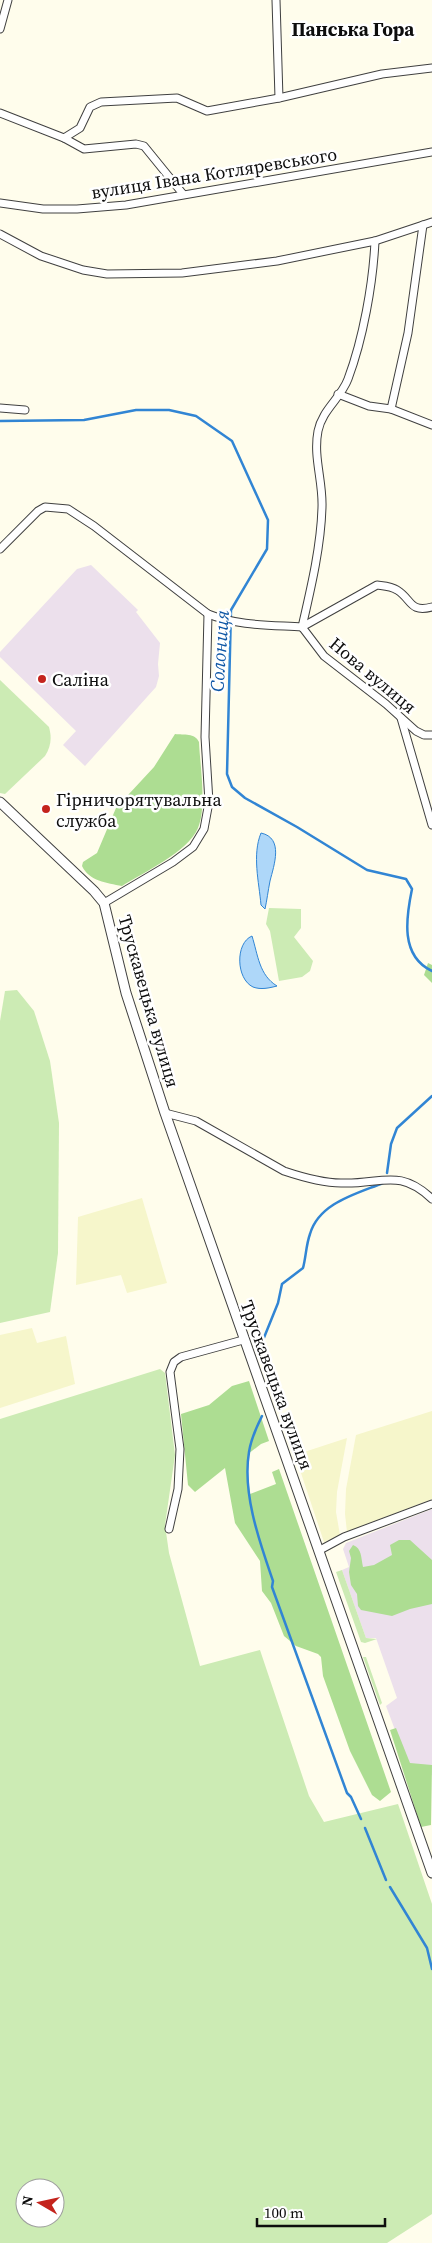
<svg xmlns="http://www.w3.org/2000/svg" width="432" height="2243" font-family="'Source Serif 4',serif">
<style>
.industrial{fill:#ece0ec}
.farmland{fill:#f6f6cb}
.green{fill:#ccebb4;fill-rule:evenodd}
.forest{fill:#addd92}
.water{fill:#aed7f9;stroke:#3185d4}
.lines{fill:none;stroke-linecap:round;stroke-linejoin:round}
.stream{stroke:#3185d4;stroke-width:2.5}
.minor-casing{stroke:#404040;stroke-width:9}
.tertiary-casing{stroke:#404040;stroke-width:11}
.minor{stroke:#fff;stroke-width:7}
.tertiary{stroke:#fff;stroke-width:9}
.poi-dot{fill:#c4241d;stroke:#fff;stroke-width:2}
.labels{text-anchor:middle;dominant-baseline:central;stroke-width:5;stroke-linejoin:round;paint-order:stroke}
.street-label{font-size:18px;fill:#0d0d0d;stroke:#fff}
.poi-label{font-size:18px;fill:#0d0d0d;stroke:#fff;text-anchor:start}
.neighbourhood-label{font-size:19px;font-weight:bold;fill:#0d0d0d;stroke:#fff}
.water-label{font-size:19px;font-style:italic;fill:#0f57a5;stroke:#fff}
</style>
<rect width="100%" height="100%" fill="#fffdec"/>
<g class="industrial">
<polygon points="91,565 138,610 136,612 160,643 158,664 159,676 156,687 85,766 63,745 76,731 0,657 0,652 77,569"/>
<polygon points="432,1509 432,1775 415,1783 386,1706 397,1698 376,1638 366,1638 342,1570 349,1567 343,1549 346,1543"/>
</g>
<g class="farmland">
<polygon points="142,1198 167,1283 127,1293 121,1275 76,1285 78,1217"/>
<polygon points="32,1328 37,1343 66,1336 75,1384 0,1408 0,1335"/>
<polygon points="432,1411 432,1499 347,1532 345,1514 346,1489 356,1435"/>
<polygon points="347,1438 337,1492 336,1512 340,1535 324,1542 295,1455"/>
</g>
<g class="green">
<path d="M0,680L49,727C52,738 51,746 45,756L5,794L0,793Z"/>
<polygon points="269,908 301,909 301,928 294,937 313,961 310,971 302,977 279,981 270,931 266,924"/>
<polygon points="17,990 34,1011 50,1061 59,1123 58,1253 50,1312 0,1323 0,1021 5,991"/>
<path d="M160,1369L165,1373L175,1455L165,1525L169,1553L200,1666L260,1650L309,1796L324,1822L398,1804L432,1904V2214L387,2243H0V1419ZM25,2188H55V2218H25Z"/>
<polygon points="342,1570 366,1638 377,1639 365,1643 361,1642 336,1572"/>
<polygon points="363,1657 366,1657 382,1703 380,1705"/>
</g>
<g class="forest">
<path d="M175,734C184,735 195,733 199,742C200,766 207,806 198,828C188,852 144,872 122,886C107,883 89,881 82,866L83,862L97,853L116,808L154,767Z"/>
<polygon points="428,963 432,965 432,983 424,975"/>
<polygon points="249,1381 269,1441 261,1444 248,1454 248,1477 250,1494 276,1484 272,1472 279,1469 391,1792 380,1801 372,1795 350,1751 323,1676 321,1657 318,1654 296,1646 284,1636 271,1603 262,1591 260,1561 235,1523 225,1468 195,1492 188,1485 181,1414 209,1405 232,1386"/>
<path d="M399,1540H410L432,1560V1604L410,1609L392,1616L361,1610L358,1606L357,1594L351,1585L349,1572L351,1558L349,1551L353,1545C362,1548 361,1558 363,1567L374,1565L392,1555L390,1545Z"/>
<polygon points="396,1728 410,1763 432,1765 431,1825 421,1827 390,1730"/>
</g>
<g class="water">
<path d="M261,833C284,838 274,865 270,881C268,891 267,900 265,909L261,905C259,882 252,855 261,833Z"/>
<path d="M252,936C258,955 259,975 277,986C269,988 261,990 253,987C236,979 235,943 252,936Z"/>
</g>
<g class="lines">
<g class="stream">
<path d="M0,421L84,420L136,410H169L196,416L232,441L268,520L267,549L231,610L227,774L232,787L245,798L297,827L367,870L406,879L412,889C406,918 400,956 432,971"/>
<polyline points="387,1173 391,1144 397,1128 432,1096"/>
<path d="M273,1393L261,1345L278,1303L282,1284L303,1268C306,1257 306,1245 310,1234C319,1203 356,1194 383,1183"/>
<path d="M262,1416C256,1428 251,1439 249,1452C242,1494 260,1543 273,1581L272,1587L347,1793L351,1797L361,1819"/>
<polyline points="365,1828 386,1880"/>
<polyline points="390,1887 427,1948 432,1969"/>
</g>
<defs>
<g id="minor">
<polyline points="276,0 279,98"/>
<polyline points="0,29 8,0"/>
<polyline points="0,113 64,138 80,128 90,107 101,102 177,98 207,111 279,98 382,74 432,68"/>
<polyline points="64,138 84,149 136,144 144,146 183,194"/>
<polyline points="0,203 43,209 77,209 126,205 432,152"/>
<polyline points="0,234 41,256 83,270 107,274 182,273 277,261 375,241 432,222"/>
<polyline points="338,394 369,406 391,409 432,425"/>
<polyline points="0,408 25,410"/>
<polyline points="391,409 408,333 423,225"/>
<path d="M0,549L38,511L45,507L68,509L94,526L208,614C238,626 270,625 302,627"/>
<path d="M302,627C311,588 321,546 322,507C323,481 313,457 318,431C322,410 341,398 348,379C363,339 373,284 375,241"/>
<polyline points="302,627 324,656 386,704 416,731 424,735 432,735"/>
<path d="M302,627L377,585C385,586 391,586 397,590C412,599 409,613 432,607"/>
<polyline points="401,718 432,825"/>
<polyline points="104,903 173,862 193,847 204,829 209,802 205,737 208,614"/>
<path d="M165,1113L196,1121L284,1171C302,1177 322,1183 341,1183C380,1185 399,1167 432,1199"/>
<polyline points="169,1529 178,1489 180,1449 170,1372 174,1362 181,1357 243,1340"/>
<polyline points="320,1550 344,1537 432,1504"/>
</g>
<polyline id="tertiary" points="0,802 94,891 104,903 126,993 165,1113 432,1873"/>
</defs>
<use href="#minor" class="minor-casing"/>
<use href="#tertiary" class="tertiary-casing"/>
<use href="#minor" class="minor"/>
<use href="#tertiary" class="tertiary"/>
</g>
<g class="poi-dot">
<circle cx="42" cy="679" r="5"/>
<circle cx="46" cy="809" r="5"/>
</g>
<g class="labels">
<g class="street-label">
<text transform="translate(214 173) rotate(-9)">вулиця Івана Котляревського</text>
<text transform="translate(373 675) rotate(40)">Нова вулиця</text>
<text transform="translate(149 1001) rotate(74)">Трускавецька вулиця</text>
<text transform="translate(277 1385) rotate(70)">Трускавецька вулиця</text>
</g>
<g class="poi-label">
<text x="52" y="679">Саліна</text>
<text x="56" y="799">Гірничорятувальна<tspan x="56" dy="21">служба</tspan></text>
</g>
<g class="neighbourhood-label">
<text x="353" y="29">Панська Гора</text>
</g>
<g class="water-label">
<text transform="translate(219 651) rotate(-86)">Солониця</text>
</g>
</g>
<g transform="translate(40 2203) rotate(279)"><circle r="24" fill="#ffffff" stroke="#9e9e9e"/>
<path d="M0-4L9 19L0 12L-9 19Z" fill="#c4241d"/>
<text y="-8" font-size="14" font-weight="bold" text-anchor="middle" fill="#0d0d0d">N</text>
</g>
<path d="M257 2218v8h128v-8" fill="none" stroke="#0d0d0d" stroke-width="2.5"/>
<text x="264" y="2218" font-size="15" fill="#0d0d0d" stroke="#ffffff" stroke-width="4" paint-order="stroke">100 m</text>
</svg>
